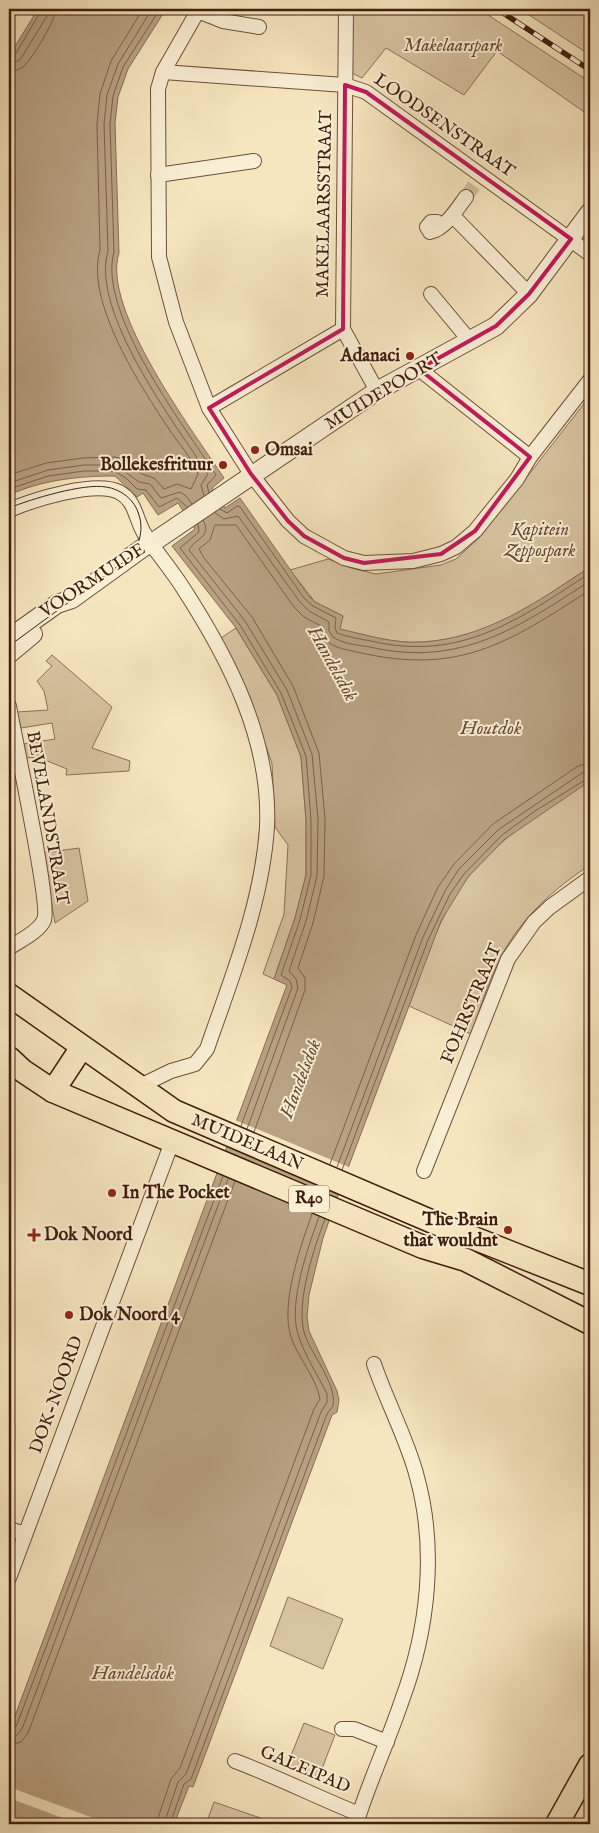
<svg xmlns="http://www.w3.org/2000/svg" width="599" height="1833" font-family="'IM FELL English',serif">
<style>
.green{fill:#d7c4a1;stroke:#8c7058}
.water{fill:#b8a283;stroke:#886d55}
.pier{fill:#f6e6bf}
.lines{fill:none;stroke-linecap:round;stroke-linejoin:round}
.shore{stroke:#7c6049;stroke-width:1}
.minor-tunnel{stroke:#d2be9c;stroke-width:14;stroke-dasharray:14 7;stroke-linecap:butt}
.minor-casing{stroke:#6e4f3b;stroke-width:16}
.tertiary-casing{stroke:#6e4f3b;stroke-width:20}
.primary-casing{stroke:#401d0f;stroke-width:25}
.minor{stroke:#f9efd5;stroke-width:14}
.tertiary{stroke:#f9efd5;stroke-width:18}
.primary{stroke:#f6e6bf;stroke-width:22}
.tram{stroke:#401d0f;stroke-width:1}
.rail-casing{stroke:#401d0f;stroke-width:5.5}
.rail{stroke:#f9efd5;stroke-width:4;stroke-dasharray:11;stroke-linecap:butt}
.marked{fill:none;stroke:#c2185b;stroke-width:4;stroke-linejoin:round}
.poi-dot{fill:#8f2418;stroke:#f9efd5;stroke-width:2}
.labels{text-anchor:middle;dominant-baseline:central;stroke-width:4;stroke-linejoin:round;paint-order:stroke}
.shield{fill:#f9efd5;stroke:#785c4a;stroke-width:1}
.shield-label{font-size:16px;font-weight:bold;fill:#401d0f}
.park-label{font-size:18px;font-style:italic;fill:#664734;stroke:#f9efd5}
.street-label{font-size:18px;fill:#401d0f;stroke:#f9efd5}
.poi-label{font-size:18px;font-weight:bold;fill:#401d0f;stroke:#f9efd5;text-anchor:start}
.water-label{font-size:19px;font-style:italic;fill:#6a4c38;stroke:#f9efd5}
</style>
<rect width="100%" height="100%" fill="#f6e6bf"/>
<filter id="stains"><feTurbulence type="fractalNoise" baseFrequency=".004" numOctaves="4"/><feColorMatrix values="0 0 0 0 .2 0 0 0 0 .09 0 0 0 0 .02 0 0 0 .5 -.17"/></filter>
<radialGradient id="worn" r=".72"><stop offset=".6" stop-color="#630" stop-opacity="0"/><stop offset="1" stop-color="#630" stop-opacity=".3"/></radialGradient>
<g class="green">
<polygon points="353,9 479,9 590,82 590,116 497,51 464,95 386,48 362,78 350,72"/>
<polygon points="520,9 581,9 590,20 590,55"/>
<path d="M590,396V567C537,602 487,639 422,642C394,644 366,635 339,629L343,616L315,602L290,570L328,559L351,568L376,574L441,565L456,559L480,537Z"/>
<polygon points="236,628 277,695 301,757 306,820 306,875 295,918 274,979 263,974 284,914 288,845 275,827 272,764 253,707 218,640"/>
<polygon points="52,655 112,707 92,748 130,761 129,771 66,775 67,769 45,760 45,753 39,754 39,757 26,758 24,744 55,739 52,723 21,728 17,712 48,710 44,691 37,681 52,666 46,661"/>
<path d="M590,781V865C556,887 521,918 502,955C489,980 480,1008 471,1034L409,1006C423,969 434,930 455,896C487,844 540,813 590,781Z"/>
<polygon points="79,848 88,901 55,923 43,853"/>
<polygon points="288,1597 343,1619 323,1669 270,1646"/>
<polygon points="304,1723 335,1735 318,1779 286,1768"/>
<polygon points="214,1802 278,1824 206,1824"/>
</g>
<path class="water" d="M38,9H166L128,69L118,97L115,123L119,253C101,309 193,431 224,478L212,488L225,508L240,498L308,595L315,602L343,616L340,629C366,635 395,644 422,642C487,638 537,602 590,567V781L505,839L468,877L441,921L345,1176L323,1238L309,1295L307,1317L309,1331L337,1391L339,1400L337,1412L332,1415L193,1787L189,1786L174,1824H9V1732L287,985L274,979L295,918L306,875V820L301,757L277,695L236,628L172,546L195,529L178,503L158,515L143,493L137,497L115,476C78,476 42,480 9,495V56Z"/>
<g class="pier">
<polygon points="235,1120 351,1168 341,1194 226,1146"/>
<polygon points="9,1787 110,1824 79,1824 9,1798"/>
</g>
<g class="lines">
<g class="shore">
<path d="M152,9L118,64L107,95L104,124L108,251C90,312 175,424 208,474L201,485L204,496"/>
<path d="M160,9L123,67L113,96L110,124L114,252C97,312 184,426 216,475L207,485L209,493"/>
<polyline points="9,58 15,55 42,9"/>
<polyline points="9,64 20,60 47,16 48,9"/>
<path d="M9,72C14,71 19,70 23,67C33,58 55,21 56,9"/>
<path d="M9,475L46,463L83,458L115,457L123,459L142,474L154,478L164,489L177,484L191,489L198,474C193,459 178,443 169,429C141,387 85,302 100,250L97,124L100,94L111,61L143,9"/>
<polyline points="9,483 48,470 84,465 116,465 139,482 150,484 161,498 180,492 186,496 192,504"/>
<polyline points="9,489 48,476 84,471 114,471 126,478 137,489 146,490 159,507 177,498 187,507"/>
<path d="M220,509L227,513L237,506L240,507L304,598L313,606L336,618L335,628L337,633C347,637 360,639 371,641C461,662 518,620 590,573"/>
<path d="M215,513L224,519L238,516L300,602L309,611L329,622V631L333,637C343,644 358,645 370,647C460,668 519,627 590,581"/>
<path d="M203,520C213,537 194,539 189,550L245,621L287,690L312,754L318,819L317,876L306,921L289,971L296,979L298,988L247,1129"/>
<polyline points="198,524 199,532 180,548 240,625 281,693 306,756 311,820 311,875 300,920 281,975 290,981 292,987 241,1126"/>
<path d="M254,1132L305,990V978L298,968L313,923L324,876L325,819L319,753L293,686L252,617L204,558L199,549L210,540L215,525H236L294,607L304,617L321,626C324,647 339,648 357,652C459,676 508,643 590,590"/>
<polyline points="330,1164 416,935 438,887 454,864 493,824 578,766 590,763"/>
<polyline points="337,1167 423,937 445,891 459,869 498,830 582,773 590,771"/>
<polyline points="342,1170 428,940 450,894 464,874 502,835 535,811 590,777"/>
<polyline points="9,1731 16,1727 223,1176"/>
<polyline points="9,1737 17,1735 22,1729 228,1179"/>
<polyline points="9,1745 21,1742 28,1733 235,1181"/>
<path d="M156,1824L171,1779L180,1768L314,1409L320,1399C316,1377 298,1358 291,1337C280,1304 301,1245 312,1214"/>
<path d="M164,1824L178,1782L186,1774L321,1412L327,1402V1394C318,1375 304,1355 298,1334C288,1303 308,1247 319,1217"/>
<path d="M170,1824L184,1784L191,1779L327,1414L333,1406C337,1382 310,1354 304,1332C296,1301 314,1248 325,1219"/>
</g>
<polyline class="minor-tunnel" points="466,197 477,181"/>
<defs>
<g id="minor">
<polyline points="199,9 163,72 158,89 159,257 176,322 209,408 251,474 288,521 304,536 344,558 364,563 413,561 441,554 456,547 475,531 517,479 530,457 590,380"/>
<polyline points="346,9 343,329 377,391"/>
<polyline points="198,11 223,21 259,27"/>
<polyline points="163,72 345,85 366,92 590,254"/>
<polyline points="158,175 254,161"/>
<polyline points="453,216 529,294"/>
<path d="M441,225L437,222H431L427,227L430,232C445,229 457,209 466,197"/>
<polyline points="431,294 470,341"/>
<polyline points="419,369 530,457"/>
<polyline points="209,408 343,329"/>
<path d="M9,510C33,500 95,480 119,492C136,501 135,518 144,533C156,552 171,569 183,588C229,659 271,740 267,827C262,904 232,976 207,1049L195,1064L171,1071L138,1087"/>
<path d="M9,706C14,735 51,905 44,920C39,932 19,941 9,948"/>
<polyline points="424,1171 508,959 534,922 550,907 590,878"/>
<polyline points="9,1529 25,1534"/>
<polyline points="9,1578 172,1142"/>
<polyline points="342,1729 354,1729 387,1742"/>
<path d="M235,1761C277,1777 317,1797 359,1814"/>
<path d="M356,1824C369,1782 388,1742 402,1700C428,1630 437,1550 417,1477C408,1441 386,1400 374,1364"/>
</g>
<g id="tertiary">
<polyline points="9,638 57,604 72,599 144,547 152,543 377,391 496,326 529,294 590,212"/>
<polyline points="9,654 33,634"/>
</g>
<g id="primary">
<polyline points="9,995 174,1111 433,1222 590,1284"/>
<polyline points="9,1058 23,1071 53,1091 423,1247 466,1260 590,1323"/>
<polyline points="53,1091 82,1047"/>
<polyline points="557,1824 590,1765"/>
</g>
</defs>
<use href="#minor" class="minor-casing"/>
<use href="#tertiary" class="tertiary-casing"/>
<use href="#primary" class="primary-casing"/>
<use href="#minor" class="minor"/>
<use href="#tertiary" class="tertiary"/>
<use href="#primary" class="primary"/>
<path class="tram" d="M9,508C31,499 84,483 106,487C121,489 135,500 139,515C144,531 139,546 129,558L9,646"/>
<defs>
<polyline id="rail" points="497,9 590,70"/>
</defs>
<use href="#rail" class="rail-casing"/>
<use href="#rail" class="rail"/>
</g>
<path class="marked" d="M345,85L366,92L571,239L529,294L496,326L419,369L530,457L475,531L441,554L364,563L344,558L304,536L288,521L251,474L209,408L343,329Z"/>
<g class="poi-dot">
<circle cx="410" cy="356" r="5"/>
<circle cx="255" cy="450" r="5"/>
<circle cx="223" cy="465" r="5"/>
<circle cx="112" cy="1193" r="5"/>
<circle cx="508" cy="1230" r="5"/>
<path d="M31.5 1227.5h5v5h5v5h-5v5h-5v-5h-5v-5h5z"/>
<circle cx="69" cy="1315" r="5"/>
</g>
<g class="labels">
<rect class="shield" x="289" y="1185.5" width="40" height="27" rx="4"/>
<g class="shield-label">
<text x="309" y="1199">R40</text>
</g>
<g class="park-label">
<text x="453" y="46">Makelaarspark</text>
<text x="540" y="530">Kapitein<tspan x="540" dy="21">Zeppospark</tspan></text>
</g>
<g class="street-label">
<text transform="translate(444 126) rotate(35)">LOODSENSTRAAT</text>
<text transform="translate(325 204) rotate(-89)">MAKELAARSSTRAAT</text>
<text transform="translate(384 392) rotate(-31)">MUIDEPOORT</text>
<text transform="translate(93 581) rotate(-33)">VOORMUIDE</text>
<text transform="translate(47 818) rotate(80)">BEVELANDSTRAAT</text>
<text transform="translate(472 1004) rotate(-67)">FOHRSTRAAT</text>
<text transform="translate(247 1143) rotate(23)">MUIDELAAN</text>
<text transform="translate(57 1395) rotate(-70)">DOK-NOORD</text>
<text transform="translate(305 1770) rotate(23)">GALEIPAD</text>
</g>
<g class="poi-label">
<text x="400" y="356" text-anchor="end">Adanaci</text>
<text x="265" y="450">Omsai</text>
<text x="213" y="465" text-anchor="end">Bollekesfrituur</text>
<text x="122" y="1193">In The Pocket</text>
<text x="498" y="1220" text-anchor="end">The Brain<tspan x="498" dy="21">that wouldnt</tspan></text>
<text x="44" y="1235">Dok Noord</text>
<text x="79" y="1315">Dok Noord 4</text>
</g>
<g class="water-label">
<text transform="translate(332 664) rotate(61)">Handelsdok</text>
<text x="491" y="729">Houtdok</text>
<text transform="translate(301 1079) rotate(-69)">Handelsdok</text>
<text x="133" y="1674">Handelsdok</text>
</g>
</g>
<rect width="599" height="1833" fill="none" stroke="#f6e6bf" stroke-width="30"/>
<rect x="10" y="10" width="579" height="1813" fill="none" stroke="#401d0f" stroke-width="2.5"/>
<rect x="15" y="15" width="569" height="1803" fill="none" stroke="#401d0f"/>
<rect width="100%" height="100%" filter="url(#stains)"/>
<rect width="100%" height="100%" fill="url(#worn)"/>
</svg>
